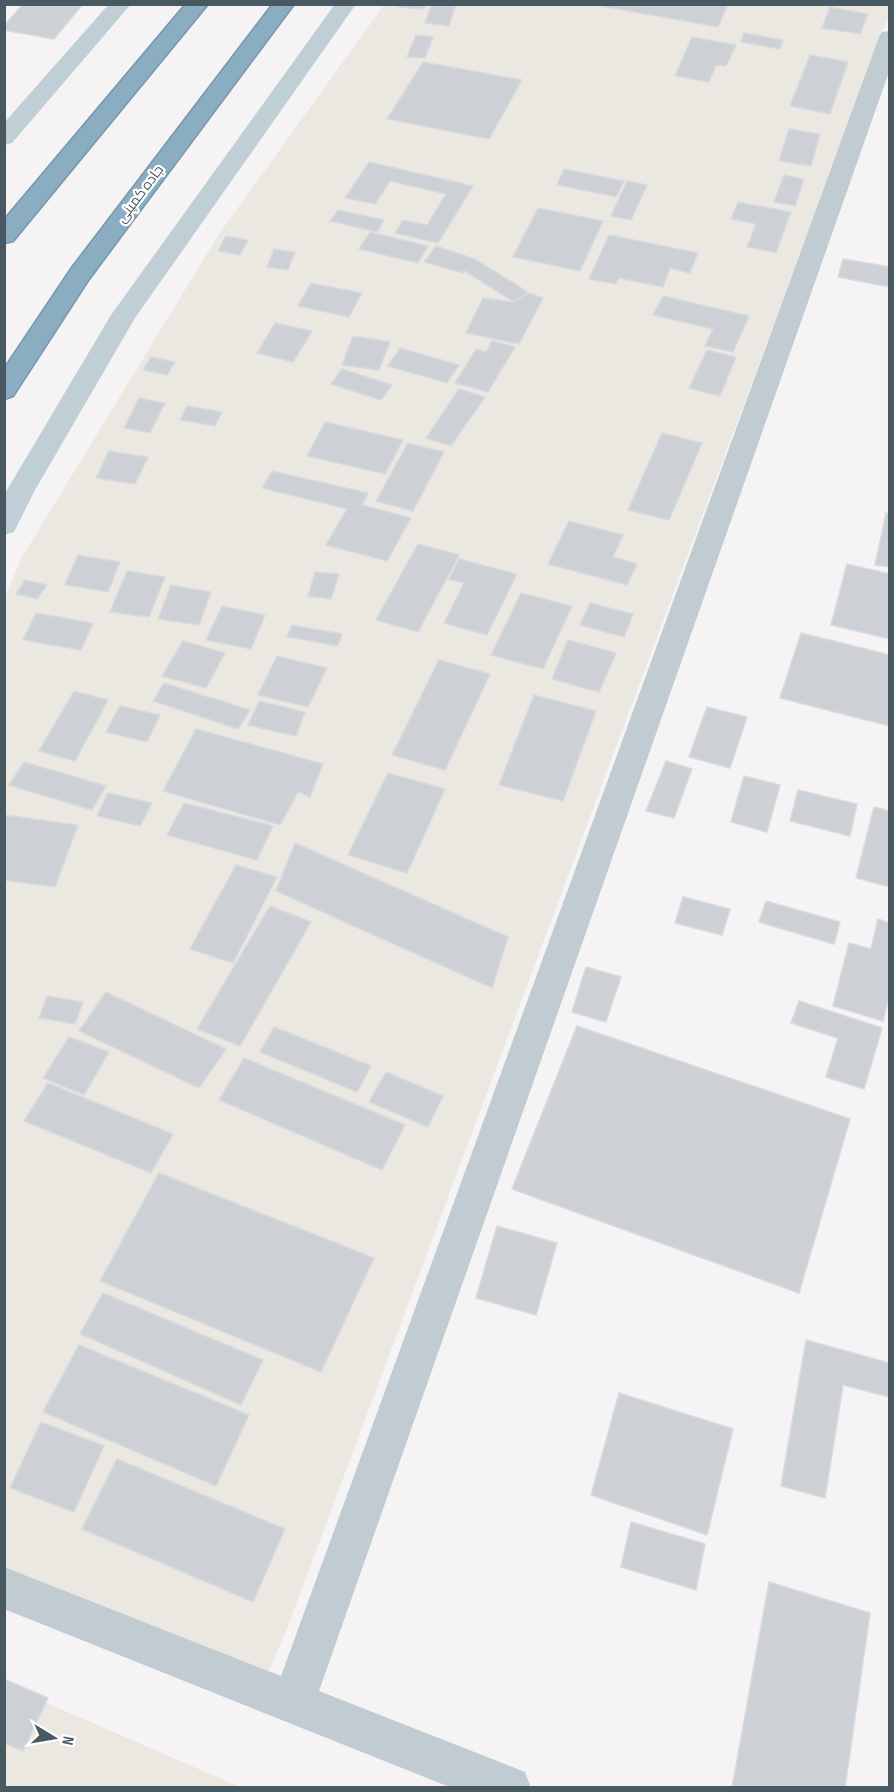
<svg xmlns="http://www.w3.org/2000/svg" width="894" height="1792" font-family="'Sofia Sans Condensed',Cairo,sans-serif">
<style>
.commercial{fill:#ebe7e1}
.building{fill:#cdd1d5;stroke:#d7dade;stroke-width:1.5}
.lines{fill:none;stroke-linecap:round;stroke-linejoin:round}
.highway-casing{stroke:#7598ae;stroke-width:3}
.street{fill:#c1ccd2;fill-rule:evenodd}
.secondary{fill:#c0ced6;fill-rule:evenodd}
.highway{fill:#8aadc2;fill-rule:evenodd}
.labels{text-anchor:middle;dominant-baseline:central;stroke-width:4.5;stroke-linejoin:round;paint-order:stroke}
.far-street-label{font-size:14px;fill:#495961;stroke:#fff}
</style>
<rect width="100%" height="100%" fill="#f5f3f3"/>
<g class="commercial">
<polygon points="384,5 889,5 889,15 288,1626 256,1700 5,1588 4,600 21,559 219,234"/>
<polygon points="5,1685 240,1787 5,1787"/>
</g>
<g class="building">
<polygon points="23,4 83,4 54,39 4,30 4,26"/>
<polygon points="400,4 426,4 423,9 399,7"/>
<polygon points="432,4 456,4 449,26 425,23"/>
<polygon points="590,4 728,4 718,27"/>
<polygon points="830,7 868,14 860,34 822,28"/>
<polygon points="744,33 783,40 780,49 741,42"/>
<polygon points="416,35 433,37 425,58 407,57"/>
<polygon points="692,37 736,45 726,66 716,65 709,82 675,76"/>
<polygon points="810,55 848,62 830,114 790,106"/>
<polygon points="423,62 522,80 489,139 387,119"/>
<polygon points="789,129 820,134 811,166 779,161"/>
<polygon points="369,162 473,186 438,243 395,233 403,220 427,225 446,194 390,181 375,204 345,198"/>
<polygon points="564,169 624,181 616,197 557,185"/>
<polygon points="784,175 804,179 795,206 774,202"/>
<polygon points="627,181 647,185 631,220 611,216"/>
<polygon points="738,202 791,212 776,253 747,247 756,224 731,219"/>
<polygon points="538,208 603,221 580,271 513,257"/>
<polygon points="338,210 384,220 377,232 330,221"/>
<polygon points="370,232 428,246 418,263 359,249"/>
<polygon points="609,235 698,253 690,273 670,268 663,287 619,278 615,284 589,279"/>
<polygon points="226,236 248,240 240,255 218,251"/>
<polygon points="436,246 475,259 528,292 514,302 465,271 463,273 424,262"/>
<polygon points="274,249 295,252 288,270 267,267"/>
<polygon points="843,259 890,267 890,287 838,277"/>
<polygon points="311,283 362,293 349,317 298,306"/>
<polygon points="529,293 543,298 519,344 466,333 483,298 514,302"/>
<polygon points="663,296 749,316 733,352 705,346 713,329 653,315"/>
<polygon points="275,323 312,331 293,362 257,353"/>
<polygon points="353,336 390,342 379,370 342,365"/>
<polygon points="492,341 515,347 488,392 455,383 476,349 486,352"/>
<polygon points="400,348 459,365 447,383 388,366"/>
<polygon points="707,350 736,357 720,396 689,388"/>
<polygon points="151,357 175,362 167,375 143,370"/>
<polygon points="342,369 392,385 381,400 331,384"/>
<polygon points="459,389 485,397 451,446 426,438"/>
<polygon points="139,398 165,403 150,433 124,428"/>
<polygon points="187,406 222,412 215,426 180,420"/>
<polygon points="325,422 403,440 385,474 307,456"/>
<polygon points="662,433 702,443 669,520 628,510"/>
<polygon points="408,443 444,452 413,511 376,501"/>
<polygon points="109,451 148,457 135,484 96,478"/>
<polygon points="272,471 368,493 362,505 411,518 387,561 326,545 347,509 262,488"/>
<polygon points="886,513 890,514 890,567 875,565"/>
<polygon points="569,521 623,535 613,557 637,564 627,585 548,564"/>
<polygon points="418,544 459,555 418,632 376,620"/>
<polygon points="78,555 120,562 108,592 65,585"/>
<polygon points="459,559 517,574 487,635 444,623 464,583 449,579"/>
<polygon points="847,564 890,574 890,639 831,625"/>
<polygon points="127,571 165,577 149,617 110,612"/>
<polygon points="315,572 339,574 331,599 308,596"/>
<polygon points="25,580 47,585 37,599 16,594"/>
<polygon points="171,585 211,592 199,625 158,619"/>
<polygon points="521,593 572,606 543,669 491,655"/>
<polygon points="590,603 633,614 624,637 580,625"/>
<polygon points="222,606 265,615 251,649 206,640"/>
<polygon points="36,613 93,623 81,650 23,640"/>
<polygon points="292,625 342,634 338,646 287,637"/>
<polygon points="801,633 890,655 890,726 780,698"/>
<polygon points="568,640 616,653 599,692 552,679"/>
<polygon points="183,641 225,653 206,688 162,676"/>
<polygon points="277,656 327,668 308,707 258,695"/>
<polygon points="439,660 490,674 445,770 392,755"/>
<polygon points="164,683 250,710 238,729 153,701"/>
<polygon points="74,691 108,700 75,761 39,751"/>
<polygon points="534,695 596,711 563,801 499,785"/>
<polygon points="259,701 305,712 296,736 248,725"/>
<polygon points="120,706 160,715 147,742 106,732"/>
<polygon points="707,707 747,717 730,768 689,757"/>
<polygon points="196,729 323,764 310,797 298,792 280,825 163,791"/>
<polygon points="666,761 692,769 674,818 646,811"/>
<polygon points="24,762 106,786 92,810 9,785"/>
<polygon points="388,773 445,789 407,873 348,855"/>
<polygon points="744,776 780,785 767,832 731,822"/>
<polygon points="798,790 857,804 850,836 790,821"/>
<polygon points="108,793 152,803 140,826 97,816"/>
<polygon points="184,803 273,826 257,860 167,835"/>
<polygon points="874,807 890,811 890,887 856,878"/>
<polygon points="4,815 78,825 55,887 4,880"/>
<polygon points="295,843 508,937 492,988 276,891"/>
<polygon points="236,865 277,877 233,963 190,949"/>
<polygon points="683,897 730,909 722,935 675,923"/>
<polygon points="766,901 840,922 834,944 759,922"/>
<polygon points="270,906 311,922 240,1046 197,1029"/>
<polygon points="878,919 890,923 890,992 883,1021 833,1006 849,943 871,949"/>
<polygon points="586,967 621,977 606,1022 572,1012"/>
<polygon points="106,992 226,1049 199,1088 79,1031"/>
<polygon points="47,996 83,1002 75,1024 39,1018"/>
<polygon points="799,1001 882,1028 864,1089 826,1077 838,1038 791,1023"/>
<polygon points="577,1026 850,1119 799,1293 512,1189"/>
<polygon points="274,1027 371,1066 357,1092 260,1052"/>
<polygon points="69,1037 109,1052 84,1095 43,1078"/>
<polygon points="244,1058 405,1125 382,1170 219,1100"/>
<polygon points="386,1072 443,1096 428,1127 369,1102"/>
<polygon points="48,1083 173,1134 151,1173 24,1121"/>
<polygon points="159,1173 374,1258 321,1372 100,1281"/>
<polygon points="497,1226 557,1243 536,1315 476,1298"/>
<polygon points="103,1293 263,1360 241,1405 80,1334"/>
<polygon points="806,1340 890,1363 890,1397 843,1385 825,1498 781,1486"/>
<polygon points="79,1345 249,1415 216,1486 43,1412"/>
<polygon points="619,1393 733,1429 707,1535 591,1495"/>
<polygon points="41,1422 104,1446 74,1512 10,1488"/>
<polygon points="117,1459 285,1529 253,1602 82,1529"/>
<polygon points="631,1522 705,1544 696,1590 621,1567"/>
<polygon points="769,1582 870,1613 845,1788 732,1788"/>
<polygon points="4,1679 48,1698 23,1751 4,1743"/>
</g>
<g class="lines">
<defs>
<g id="highway">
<polygon points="186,4 208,4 13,241 4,243 4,220"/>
<polygon points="273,4 294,4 89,279 13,396 4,399 4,369 71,269"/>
</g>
</defs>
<use href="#highway" class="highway-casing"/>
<polygon class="street" points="890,31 890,69 319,1691 525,1772 531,1788 452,1788 4,1609 4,1567 281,1676 879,37 882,32"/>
<g class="secondary">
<polygon points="109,4 131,4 12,143 4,145 4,123"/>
<polygon points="335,4 356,4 135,318 35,490 14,532 4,535 4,495 111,315"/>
</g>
<use href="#highway" class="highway"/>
</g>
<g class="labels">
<g class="far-street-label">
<text transform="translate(140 194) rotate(-53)">جاده کمپنی</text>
</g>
</g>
<rect width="894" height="1792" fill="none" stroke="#495961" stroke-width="12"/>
<g transform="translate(54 1738) rotate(101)" stroke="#ffffff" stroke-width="4.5" paint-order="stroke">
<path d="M0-4.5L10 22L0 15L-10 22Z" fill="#495961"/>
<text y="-9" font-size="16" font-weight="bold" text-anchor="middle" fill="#495961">N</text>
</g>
</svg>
